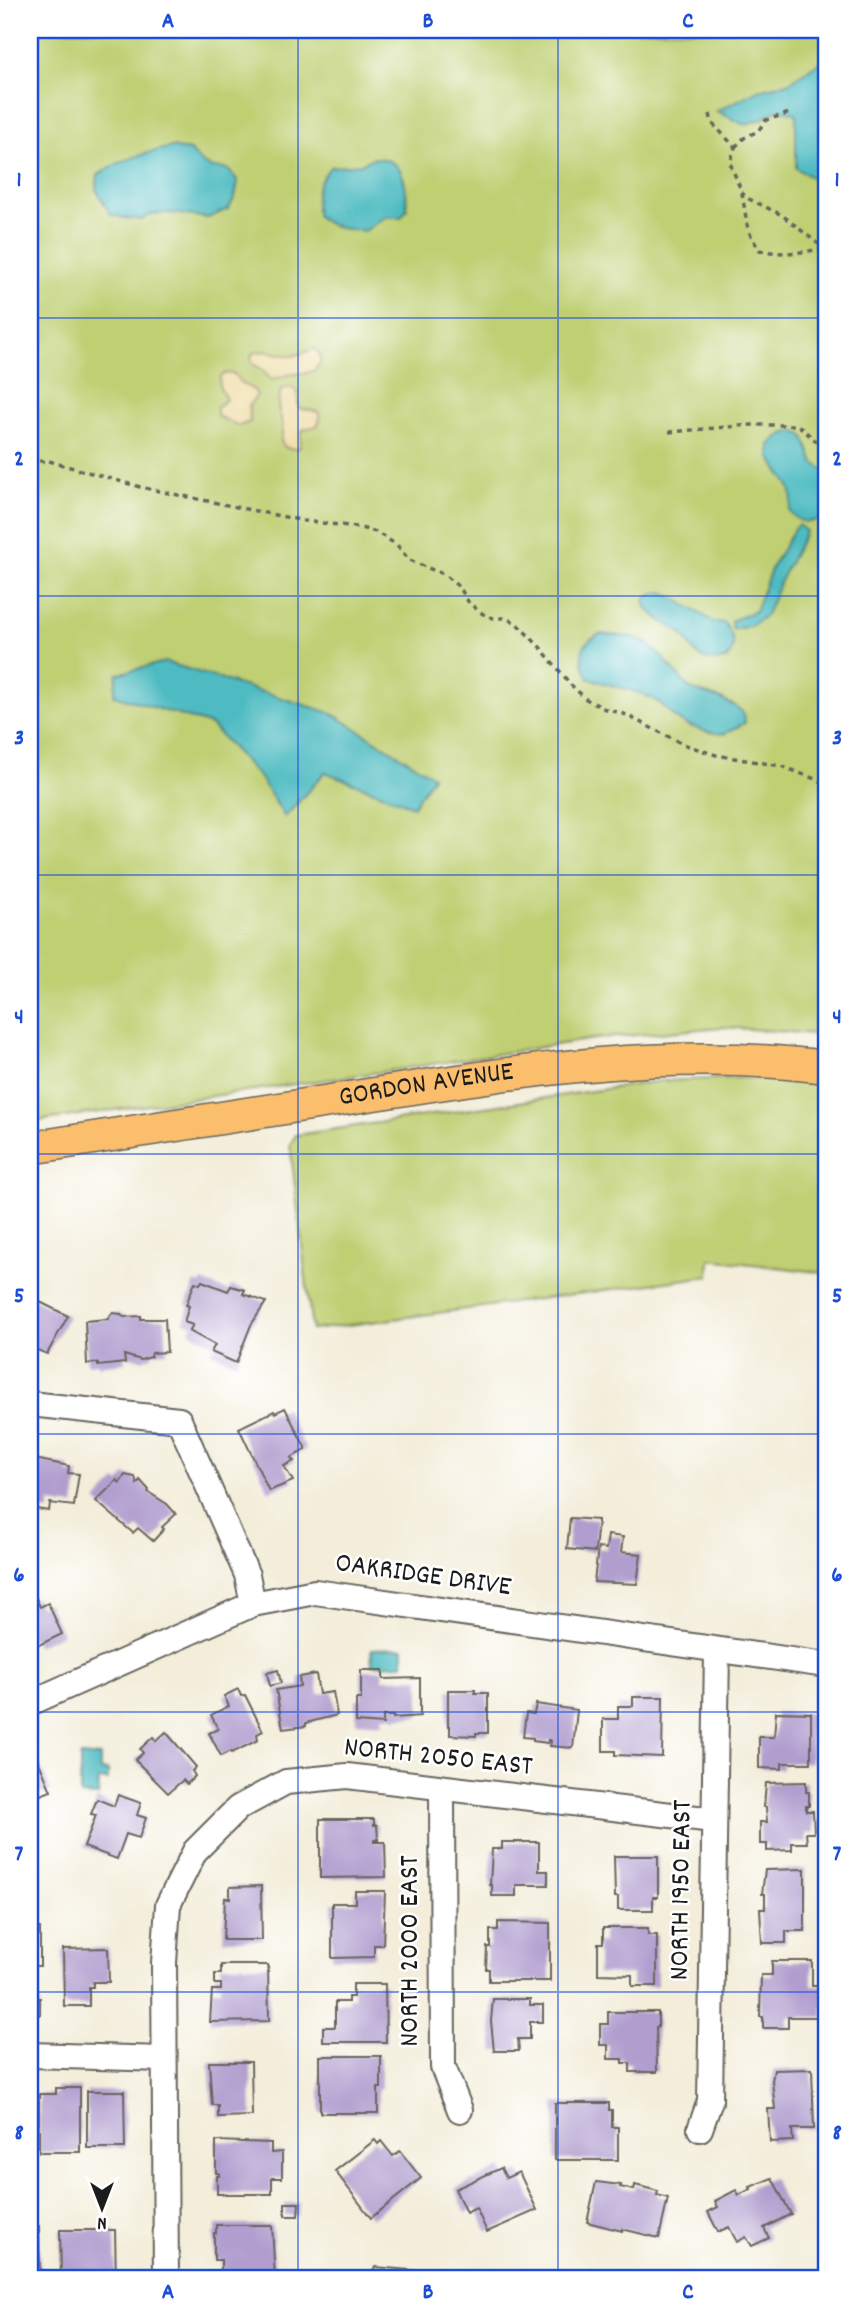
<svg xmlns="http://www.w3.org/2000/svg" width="856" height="2309" font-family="Dekko,sans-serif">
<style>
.green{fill:#bfcf72;stroke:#6e7647;stroke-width:2}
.sand{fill:#eeda9e;stroke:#857b5d;stroke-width:2}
.water{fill:#4dbbc1;stroke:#346c6e;stroke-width:2}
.building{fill:#b19ecf}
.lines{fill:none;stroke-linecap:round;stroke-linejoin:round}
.minor-casing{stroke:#67655e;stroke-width:28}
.major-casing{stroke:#67655e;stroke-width:35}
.path{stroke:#67655e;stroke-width:3.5;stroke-dasharray:5 5;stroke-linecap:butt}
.minor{stroke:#fff;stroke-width:24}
.major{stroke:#fabe6d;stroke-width:32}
.grid{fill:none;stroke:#1d4ed8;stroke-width:2;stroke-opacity:0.55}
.labels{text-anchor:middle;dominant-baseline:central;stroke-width:5;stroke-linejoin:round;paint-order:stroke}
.street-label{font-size:28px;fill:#1c1c1c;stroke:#fff}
.neatline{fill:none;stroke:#1d4ed8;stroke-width:2.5}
.grid-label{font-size:23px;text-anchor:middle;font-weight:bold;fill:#1d4ed8}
</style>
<rect width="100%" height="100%" fill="#fff"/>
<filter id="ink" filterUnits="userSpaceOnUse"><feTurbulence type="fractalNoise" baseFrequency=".0143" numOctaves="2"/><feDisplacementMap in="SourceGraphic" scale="14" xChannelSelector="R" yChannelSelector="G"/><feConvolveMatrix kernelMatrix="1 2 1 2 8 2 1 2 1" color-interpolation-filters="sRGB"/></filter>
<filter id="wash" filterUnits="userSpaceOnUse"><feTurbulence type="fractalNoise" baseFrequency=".00686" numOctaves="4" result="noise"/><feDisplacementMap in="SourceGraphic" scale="28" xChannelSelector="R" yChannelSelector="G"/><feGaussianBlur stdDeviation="1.57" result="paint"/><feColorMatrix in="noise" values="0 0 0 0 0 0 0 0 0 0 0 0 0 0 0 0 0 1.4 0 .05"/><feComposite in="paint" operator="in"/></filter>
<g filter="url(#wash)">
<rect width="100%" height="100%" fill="#f3edd9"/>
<g class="green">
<polygon points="30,30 826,30 826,58 788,83 762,119 778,108 797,113 796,168 826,171 826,1035 722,1027 594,1039 394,1070 30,1122"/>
<polygon points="738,1078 826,1084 826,1273 710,1259 709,1276 312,1330 290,1144 296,1135 660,1081"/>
</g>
<g class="sand">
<path d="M315,349C326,358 319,371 306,373C300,374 294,373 288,375C282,376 278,379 271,380L263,370L253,364L251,357L253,353L263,351L293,356Z"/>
<path d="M226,373L234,374L241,383L254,390L257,395L249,406L250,422L239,426L217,416V408L226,399C221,389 218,390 220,377Z"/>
<path d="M292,387L298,393V407C305,412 312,408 319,413L320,420L317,426L302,430L300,446L297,449L286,448L281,442L283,426L278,407L281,389Z"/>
</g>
<g class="water">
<polygon points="826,58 826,171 821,171 811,177 796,168 796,113 778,109 762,119 744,125 717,111 758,90 788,83"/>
<path d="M172,147L190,151L203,164L213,168L228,169L238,181L235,197L228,209L208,218L172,213L152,214L141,220L124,218L110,214L96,189L98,175C121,159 145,153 172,147Z"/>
<path d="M373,158C406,158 406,184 407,210L401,217H385L365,231C349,230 327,227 316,215C315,190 315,187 330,167L361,164Z"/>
<path d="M795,431L804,436L814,463L826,471V517C810,523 801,526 789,511C799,483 778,479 771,457C770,453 770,449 770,445C778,436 783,433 795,431Z"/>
<polygon points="798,525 806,531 782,577 766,615 752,625 733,630 731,621 755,611 772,567 794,529"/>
<path d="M660,592L666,593L714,622L724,623C733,635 738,646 727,659C717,662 709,662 700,657C691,651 688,638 679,632C672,627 646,612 645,605C643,596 653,594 660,592Z"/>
<path d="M600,634L634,637L646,642L663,658L690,689L721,699L737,707L744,714L745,723L724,734L708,732L687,725L674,717L660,703L643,694L589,679C579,659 577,644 600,634Z"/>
<polygon points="165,662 331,713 433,776 413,806 325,772 285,817 260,778 211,725 114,695 117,674"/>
<polygon points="403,1648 403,1664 372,1665 371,1649"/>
<polygon points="80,1756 100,1756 100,1770 108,1771 108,1780 99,1780 98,1796 80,1795"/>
</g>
<g id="blocks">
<g class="building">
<polygon points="202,1281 228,1291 231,1286 245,1290 243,1294 266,1302 251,1325 236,1363 211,1352 215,1345 189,1331 193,1325 184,1322 189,1306 186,1305 195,1282 200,1284"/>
<polygon points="30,1297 68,1316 47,1354 30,1347"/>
<polygon points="112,1313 121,1314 124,1317 141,1316 141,1319 165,1319 167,1352 152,1353 151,1357 141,1360 124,1355 125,1363 98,1366 98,1363 87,1364 85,1321 108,1319"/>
<polygon points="285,1408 306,1449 291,1458 294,1461 284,1466 293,1481 269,1491 239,1428 274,1411 275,1413"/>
<polygon points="30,1458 69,1466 68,1473 79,1474 74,1506 50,1503 49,1511 30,1508"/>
<polygon points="125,1475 135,1477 137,1484 140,1480 149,1490 148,1492 167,1504 176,1514 162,1527 164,1529 153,1541 138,1528 133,1533 96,1501 117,1480 120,1483"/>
<polygon points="570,1518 598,1520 595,1552 567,1549"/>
<polygon points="608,1535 623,1537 621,1552 641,1554 637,1584 594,1582 598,1548 606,1549"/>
<polygon points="36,1598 40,1607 48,1603 62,1634 37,1646 33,1638 30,1639 30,1601"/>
<polygon points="278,1670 281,1683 270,1686 267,1673"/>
<polygon points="361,1670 383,1670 383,1679 420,1678 420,1716 393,1718 393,1716 383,1716 383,1724 356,1722 356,1699 361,1699"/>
<polygon points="316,1674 319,1694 333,1692 337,1715 306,1723 306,1726 283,1729 276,1690 300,1686 299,1677"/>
<polygon points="238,1689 241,1696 245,1695 263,1731 257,1734 258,1740 232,1753 231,1751 221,1756 209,1733 218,1729 211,1715 229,1706 224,1696"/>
<polygon points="448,1690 475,1690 475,1693 488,1693 488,1733 476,1733 476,1736 450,1735 450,1726 448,1726"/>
<polygon points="633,1697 663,1697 662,1757 615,1755 615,1751 603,1751 603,1719 618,1719 618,1706 633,1706"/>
<polygon points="536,1704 577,1710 573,1748 550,1746 551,1741 548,1740 548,1743 533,1741 533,1738 523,1737 526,1713 534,1714"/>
<polygon points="776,1712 811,1713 811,1763 782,1763 782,1769 759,1768 759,1737 774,1737"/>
<polygon points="166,1732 196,1767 192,1771 195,1776 187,1784 183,1780 168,1793 135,1760 143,1753 140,1749 153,1737 156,1741"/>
<polygon points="35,1753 51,1791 30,1799 30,1755"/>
<polygon points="806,1782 806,1792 809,1792 809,1806 806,1806 806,1811 813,1811 814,1833 806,1833 807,1843 792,1843 792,1850 767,1851 767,1844 760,1844 760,1822 767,1822 766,1807 764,1807 766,1783"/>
<polygon points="118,1795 141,1803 137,1815 146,1818 139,1838 126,1834 117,1859 84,1847 96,1815 91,1814 97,1799 114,1806"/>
<polygon points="320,1819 374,1819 374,1825 377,1825 378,1840 374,1840 374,1842 385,1842 386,1877 320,1878"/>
<polygon points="502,1842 539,1842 539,1871 548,1871 548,1885 516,1885 516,1896 492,1896 492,1885 490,1885 492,1849 502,1849"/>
<polygon points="614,1856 658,1856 658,1897 653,1897 653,1910 618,1910 618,1897 615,1897"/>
<polygon points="805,1869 805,1931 786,1931 786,1943 762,1943 760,1909 765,1909 765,1894 762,1894 765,1870"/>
<rect x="30" y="1878" width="9" height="17"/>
<polygon points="261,1886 262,1940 223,1940 225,1898 230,1898 230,1887"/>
<polygon points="355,1891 385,1891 383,1945 374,1945 374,1957 332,1958 332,1903 355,1903"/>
<polygon points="498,1922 550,1923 550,1981 489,1981 489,1969 486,1969 487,1947 490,1947 490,1930 498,1930"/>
<rect x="30" y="1928" width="10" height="38"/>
<polygon points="603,1928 648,1928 648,1935 657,1935 657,1986 632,1986 632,1975 598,1974 598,1943 603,1943"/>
<polygon points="108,1948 109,1982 93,1982 93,1987 89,1987 89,2006 64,2006 63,1949"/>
<polygon points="772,1961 812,1961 812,1986 823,1986 823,2017 788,2017 788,2028 763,2028 763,2017 760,2017 761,1975 772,1975"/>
<polygon points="221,1965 268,1965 269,2021 210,2022 212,1990 221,1990 221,1984 215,1984 215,1974 221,1974"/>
<polygon points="353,1984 385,1984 386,2042 323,2042 323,2027 335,2027 335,2002 348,2002 348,1997 353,1997"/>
<rect x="30" y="1998" width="10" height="17"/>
<polygon points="493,1999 530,1999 530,2005 543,2005 543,2022 530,2022 530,2039 518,2039 519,2051 494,2051 491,2021"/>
<polygon points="608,2012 658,2012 658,2027 656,2027 657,2072 630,2072 630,2063 623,2063 623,2059 608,2059 608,2045 600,2045 600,2024 608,2024"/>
<polygon points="320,2056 381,2056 381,2088 378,2088 378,2113 320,2113"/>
<polygon points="209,2062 251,2062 252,2116 218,2117 218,2105 212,2105"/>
<polygon points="812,2069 814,2129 792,2129 793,2141 770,2142 768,2109 775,2109 772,2081 774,2070"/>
<polygon points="56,2088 80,2088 80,2152 39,2152 39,2094 56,2094"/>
<polygon points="87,2091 124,2091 125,2148 87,2148"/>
<polygon points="30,2100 32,2100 33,2150 30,2150"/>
<polygon points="555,2103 609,2103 609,2110 612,2110 612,2127 618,2127 618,2160 555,2160"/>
<polygon points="375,2140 378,2144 381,2141 393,2156 400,2151 421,2178 371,2218 335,2171"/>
<polygon points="216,2141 271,2143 271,2153 282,2152 282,2178 272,2178 272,2194 217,2194 217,2176 219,2176 219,2173 216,2173"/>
<polygon points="501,2168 506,2178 519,2172 537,2210 487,2232 476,2208 466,2213 455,2189"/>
<polygon points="772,2178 791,2214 764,2228 769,2238 752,2246 746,2237 737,2242 729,2227 718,2232 708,2212 718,2207 715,2201 736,2190 739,2195 751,2189 750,2187"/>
<polygon points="596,2182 621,2185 620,2187 634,2190 635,2185 658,2191 657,2195 668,2198 659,2238 622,2229 622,2231 587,2222"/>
<polygon points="285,2203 299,2203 298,2216 285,2216"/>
<polygon points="216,2225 272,2225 275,2279 221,2278 221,2260 214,2260 214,2233 216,2233"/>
<polygon points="30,2226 39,2226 40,2279 30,2279"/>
<polygon points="60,2230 115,2230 116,2279 61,2279"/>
<polygon points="375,2267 421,2271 420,2279 370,2279"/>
</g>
</g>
</g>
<g filter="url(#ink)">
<use href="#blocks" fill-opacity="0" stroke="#67655e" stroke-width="2"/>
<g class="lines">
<defs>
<g id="minor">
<polyline points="30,1404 179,1420 247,1575 253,1604"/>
<polyline points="30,1703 253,1604 315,1592 826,1665"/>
<polyline points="442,1788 443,2067 460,2110"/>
<polyline points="30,2055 164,2059"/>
<polyline points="700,2129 710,2101 717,1650"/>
<polyline points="166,2279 164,1963 168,1905 195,1851 238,1808 286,1782 347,1776 713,1820"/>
</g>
<g id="major">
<path id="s1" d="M30,1148C145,1130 260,1112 374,1094C525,1070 673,1047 826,1067"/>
</g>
</defs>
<use href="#minor" class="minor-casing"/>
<use href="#major" class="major-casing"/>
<g class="path">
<polyline points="710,114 712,123 735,147 730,163 742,193 749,199 782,215 826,250"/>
<polyline points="735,147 744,138 758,131 766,120 790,113"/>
<path d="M742,193L748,230L759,250C782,255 801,253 824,248"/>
<polyline points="669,432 751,425 798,425 818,443 826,455"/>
<polyline points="30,464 35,461 49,461 140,487 304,521 357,527 376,532 397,545 409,560 445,575 460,588 469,603 483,614 493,618 504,618 515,622 540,647 571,685 586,699 605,709 624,714 683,744 716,755 781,766 826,783"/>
</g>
<use href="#minor" class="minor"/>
<use href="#major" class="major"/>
</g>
</g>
<path class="grid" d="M298,30V2279M558,30V2279M30,318H826M30,596H826M30,875H826M30,1154H826M30,1434H826M30,1712H826M30,1992H826"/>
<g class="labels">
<g class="street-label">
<text stroke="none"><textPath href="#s1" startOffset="401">GORDON AVENUE</textPath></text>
<text transform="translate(423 1577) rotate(8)">OAKRIDGE DRIVE</text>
<text transform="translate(438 1759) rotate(6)">NORTH 2050 EAST</text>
<text transform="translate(683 1890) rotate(-89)">NORTH 1950 EAST</text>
<text transform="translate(412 1951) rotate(-90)">NORTH 2000 EAST</text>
</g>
</g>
<rect width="856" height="2309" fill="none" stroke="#fff" stroke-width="77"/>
<g transform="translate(102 2208) rotate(180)" stroke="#ffffff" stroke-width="5" paint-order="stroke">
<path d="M0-5L12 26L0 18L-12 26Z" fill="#1c1c1c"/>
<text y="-10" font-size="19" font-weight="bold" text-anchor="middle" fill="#1c1c1c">N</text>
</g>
<rect x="38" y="38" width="780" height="2232" class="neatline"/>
<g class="grid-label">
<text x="168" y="27">A</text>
<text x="428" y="27">B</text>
<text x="688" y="27">C</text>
<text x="19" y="186">1</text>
<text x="837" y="186">1</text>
<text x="19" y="465">2</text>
<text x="837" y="465">2</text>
<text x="19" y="744">3</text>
<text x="837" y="744">3</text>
<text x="19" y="1023">4</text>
<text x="837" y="1023">4</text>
<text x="19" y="1302">5</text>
<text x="837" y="1302">5</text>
<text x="19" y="1581">6</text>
<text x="837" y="1581">6</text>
<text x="19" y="1860">7</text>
<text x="837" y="1860">7</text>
<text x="19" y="2139">8</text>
<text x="837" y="2139">8</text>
<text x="168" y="2298">A</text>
<text x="428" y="2298">B</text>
<text x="688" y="2298">C</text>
</g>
</svg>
